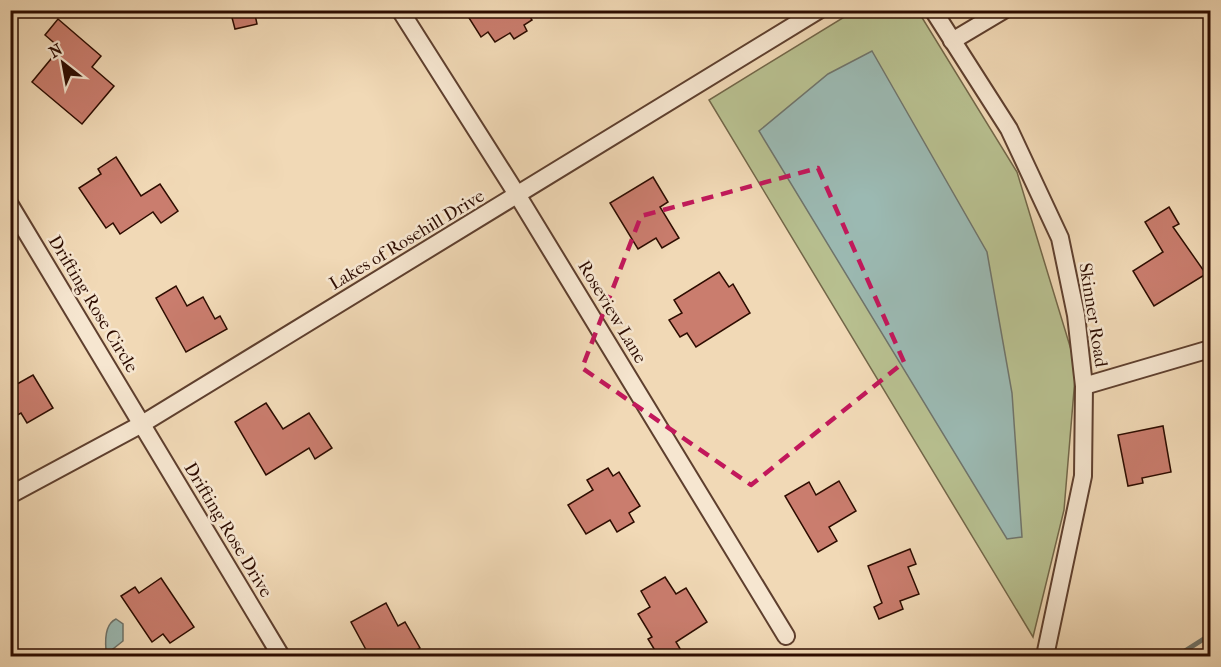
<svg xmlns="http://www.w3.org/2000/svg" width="1221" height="667" font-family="'IM FELL French Canon',serif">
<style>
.green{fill:#b8c090;stroke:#726648;stroke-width:1.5}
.water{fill:#9bb9b2;stroke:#6f746b;stroke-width:1.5}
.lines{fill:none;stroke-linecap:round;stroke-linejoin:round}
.stream{stroke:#6f746b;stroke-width:5}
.building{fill:#ca7d6e;stroke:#2d0c00;stroke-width:1.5}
.minor-casing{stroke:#5e3f2e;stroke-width:20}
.minor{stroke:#f6e6d0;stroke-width:16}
.marked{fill:none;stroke:#c2185b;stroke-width:4.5;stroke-dasharray:12 8;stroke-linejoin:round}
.labels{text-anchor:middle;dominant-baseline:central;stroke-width:5;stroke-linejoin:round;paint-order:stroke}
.street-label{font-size:18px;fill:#2d0c00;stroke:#f6e6d0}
</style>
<rect width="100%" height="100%" fill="#f1d9b6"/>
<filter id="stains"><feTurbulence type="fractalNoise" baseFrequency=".00333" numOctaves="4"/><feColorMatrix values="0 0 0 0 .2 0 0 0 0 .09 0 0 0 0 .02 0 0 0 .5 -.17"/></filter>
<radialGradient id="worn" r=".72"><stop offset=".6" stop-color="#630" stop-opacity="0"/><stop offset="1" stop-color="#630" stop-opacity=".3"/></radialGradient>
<polygon class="green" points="854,11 918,11 1017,172 1076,366 1064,510 1033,637 709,100"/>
<g class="water">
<polygon points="872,51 987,252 1012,393 1022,537 1007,539 759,131 828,74"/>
<path d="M116,619L123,624V641L109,652L106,650C105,639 105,624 116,619Z"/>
</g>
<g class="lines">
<polyline class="stream" points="1177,656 1210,635"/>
</g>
<g class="building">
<polygon points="230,10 254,10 257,24 235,29"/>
<polygon points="464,10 526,10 532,20 524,25 527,31 514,39 510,33 495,42 488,32 481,37"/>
<polygon points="58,19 101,56 92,67 114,86 82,124 32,82 60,48 45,35"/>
<polygon points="116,157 141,196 160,184 178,211 161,223 153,212 120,234 113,223 106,228 79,188 101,174 98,169"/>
<polygon points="653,177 668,202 660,207 679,238 662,248 656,238 638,249 610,203"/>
<polygon points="1169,207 1179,224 1173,227 1206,274 1154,306 1133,271 1163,252 1145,222"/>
<polygon points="719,272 729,287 733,284 750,313 696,347 687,333 680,337 669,320 682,313 674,300"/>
<polygon points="176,286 187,306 203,297 215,319 220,316 227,329 186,352 156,298"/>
<polygon points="33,375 53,408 27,423 21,413 10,419 10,388"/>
<polygon points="266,403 283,429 309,413 332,448 315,459 309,448 266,475 235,422"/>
<polygon points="1163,426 1171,472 1142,478 1143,483 1128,486 1118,435"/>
<polygon points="608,468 613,476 619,472 640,506 629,513 634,522 617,532 610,520 586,534 568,505 593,490 587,480"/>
<polygon points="839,481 856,511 829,527 837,541 818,552 785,496 809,482 816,495"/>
<polygon points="910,549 916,564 908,567 919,594 900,601 903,609 879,619 874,607 882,603 868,566"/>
<polygon points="665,577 676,594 686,588 707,622 676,642 685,657 659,657 648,639 652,637 638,614 650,607 641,591"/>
<polygon points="161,578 194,627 170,643 163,634 152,642 121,596 135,587 139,593"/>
<polygon points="386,603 398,626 405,622 420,648 405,657 370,657 351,622"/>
</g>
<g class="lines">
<defs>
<g id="minor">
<polyline points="400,10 518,196 786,636"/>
<polyline points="933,10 1009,129 1060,238 1076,315 1084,386 1083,476 1045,656"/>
<polyline points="952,41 1004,10"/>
<polyline points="10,205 281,656"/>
<polyline points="1084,386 1210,349"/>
<polyline points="10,495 142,424 819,10"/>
</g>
</defs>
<use href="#minor" class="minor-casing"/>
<use href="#minor" class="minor"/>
</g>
<path class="marked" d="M818,168L904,362L751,485L582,368L641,216Z"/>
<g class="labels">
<g class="street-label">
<text transform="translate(407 240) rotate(-31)">Lakes of Rosehill Drive</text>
<text transform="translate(93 304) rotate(59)">Drifting Rose Circle</text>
<text transform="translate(612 312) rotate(59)">Roseview Lane</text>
<text transform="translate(1093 315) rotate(81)">Skinner Road</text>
<text transform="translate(228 530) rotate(59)">Drifting Rose Drive</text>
</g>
</g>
<rect width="1221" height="667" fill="none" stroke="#f1d9b6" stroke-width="36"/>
<rect x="12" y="12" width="1197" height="643" fill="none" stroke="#2d0c00" stroke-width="3"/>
<rect x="18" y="18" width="1185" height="631" fill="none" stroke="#2d0c00" stroke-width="1.5"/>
<g transform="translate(63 63) rotate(329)" stroke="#f6e6d0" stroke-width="4.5" paint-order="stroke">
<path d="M0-4.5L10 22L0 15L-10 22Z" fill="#2d0c00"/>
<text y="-9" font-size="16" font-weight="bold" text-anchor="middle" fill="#2d0c00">N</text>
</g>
<rect width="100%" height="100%" filter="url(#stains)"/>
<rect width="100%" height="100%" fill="url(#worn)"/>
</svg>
